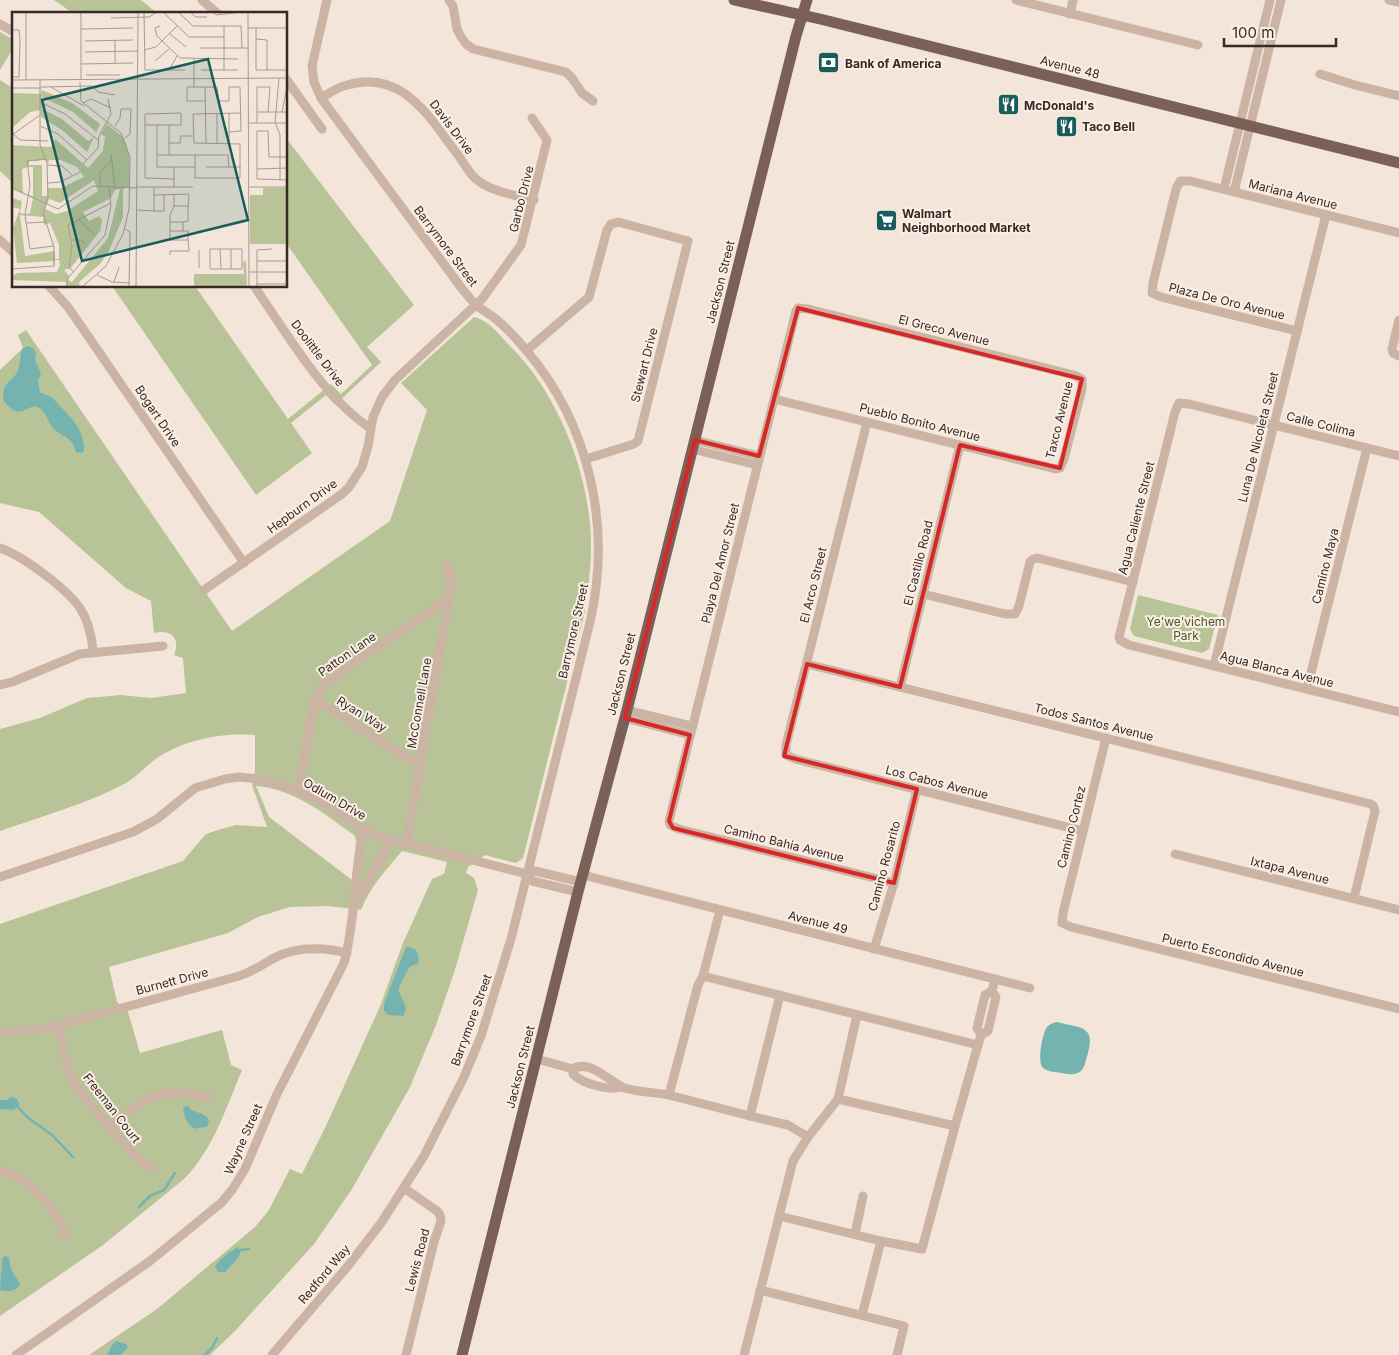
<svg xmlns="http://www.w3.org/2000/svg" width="1399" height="1355" font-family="Inter,sans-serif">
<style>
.green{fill:#b8c497;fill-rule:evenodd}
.water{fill:#75b3b1}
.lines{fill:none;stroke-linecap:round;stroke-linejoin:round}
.stream{stroke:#75b3b1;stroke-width:2.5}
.minor{stroke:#ccb4a4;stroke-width:9}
.major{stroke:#7a6056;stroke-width:11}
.marked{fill:none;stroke:#d62828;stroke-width:4;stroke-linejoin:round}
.labels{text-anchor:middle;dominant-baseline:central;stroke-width:4;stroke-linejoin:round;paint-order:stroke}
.poi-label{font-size:12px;font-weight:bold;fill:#372a26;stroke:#fbefe5;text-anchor:start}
.street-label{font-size:12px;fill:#372a26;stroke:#fbefe5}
.park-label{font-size:12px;fill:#495728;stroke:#fbefe5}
.inset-road{fill:none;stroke:#a89a91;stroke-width:1}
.view{fill:#185c5c;fill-opacity:0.15;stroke:#185c5c;stroke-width:2.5}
.inset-edge{fill:none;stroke:#372a26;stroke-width:2.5}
</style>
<rect width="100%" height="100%" fill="#f3e5d9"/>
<g class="green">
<polygon points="54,0 141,0 158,14 74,14"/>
<polygon points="0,32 14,40 14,47 0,70"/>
<polygon points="0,80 14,89 14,184 0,171"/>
<polygon points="286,138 414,305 367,347 381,362 335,405 326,395 291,423 312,453 256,495 112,286 195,286 288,419 331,384 341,394 372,365 286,243"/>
<path d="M474,317C489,320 500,336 511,347C555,391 585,463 590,525C593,555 589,585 584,615L523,858L516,863L485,855L468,867L466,873L474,878L478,890L454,973L436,1025L410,1087L352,1189L314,1244L235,1331L210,1355H89L157,1309L255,1227L269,1210L290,1169L302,1174L326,1126L381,1004L403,943L432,879L444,874L447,862L402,851C386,870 370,887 361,910L327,906L290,907L258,917L228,933L109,967L117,1002L128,1012L140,1053L222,1030L231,1065L242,1070C226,1108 213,1150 184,1179L103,1245L0,1316V924L183,861L206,834L221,829L236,825L267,827L252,785L255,771V735C222,732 180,740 153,761C144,768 136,777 126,783C87,804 42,816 0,831V729L40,718L87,698L121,695L151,698L186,693L183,658L174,655C181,638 171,629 154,633L151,601L126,588L39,512L0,503V370L23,348L18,335L26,330L232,631L390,521L427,410L401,383ZM256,786C294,789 325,814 355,836L356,842L352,880L269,817Z"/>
<polygon points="1138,595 1218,615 1209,649 1202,653 1134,636 1130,629"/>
</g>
<g class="water">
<path d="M28,346L34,349L36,353L35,360L41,374L38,380L40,392C43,395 46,394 50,396C53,398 56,402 58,404C71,417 85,431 84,451L82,453L76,452C74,440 65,437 56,431C48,426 47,410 37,407C29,405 23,414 15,411C11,409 6,404 4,401C0,381 14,382 18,370C21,363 19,355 23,348Z"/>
<path d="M406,947C417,947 420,954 418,964C415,965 412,965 410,967C408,969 399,986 399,989C399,1000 411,1004 403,1016L388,1015L384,1011V1004Z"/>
<path d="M1057,1022C1079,1028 1096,1025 1088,1053C1086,1059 1085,1067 1081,1071C1075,1076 1068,1074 1062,1073C1056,1072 1048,1072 1043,1068C1037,1062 1042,1034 1047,1027C1050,1024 1053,1023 1057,1022Z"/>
<polygon points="11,1097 16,1098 20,1104 18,1107 13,1110 0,1109 0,1100 7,1100"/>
<path d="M186,1106H188C193,1114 204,1111 209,1120L208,1125L206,1127L198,1128L196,1129C186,1125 185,1118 183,1108Z"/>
<path d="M238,1247L241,1252L237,1259L225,1272H218L215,1266C221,1258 229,1252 238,1247Z"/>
<path d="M6,1256L9,1258L11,1269L20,1284C17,1292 7,1292 0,1290L2,1260L3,1257Z"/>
<polygon points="116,1341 126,1344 128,1347 121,1355 107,1355 112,1345"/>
</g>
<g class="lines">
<g class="stream">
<polyline points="18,1107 27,1117 52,1135 73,1157"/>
<polyline points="139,1207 150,1196 164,1190 175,1173"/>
<polyline points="241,1250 249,1249"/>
<polyline points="205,1355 212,1348 217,1338"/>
</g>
<g class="minor">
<polyline points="202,0 218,14"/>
<polyline points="449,0 453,6 457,29 461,37 466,44 473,49 566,72 572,78 582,93 593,101"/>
<polyline points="1016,0 1198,45"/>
<polyline points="1389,0 1399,2"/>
<polyline points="1070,14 1073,0"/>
<polyline points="0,24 14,32"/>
<polyline points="1320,74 1355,85 1399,96"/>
<polyline points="286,79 322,129"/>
<path d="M321,98C328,94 336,88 344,86C402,67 428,116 458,155C464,163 469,173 476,179C491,192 516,195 534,200"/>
<polyline points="1224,189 1270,0"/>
<polyline points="1234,192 1281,0"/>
<polyline points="0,240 14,253"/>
<polyline points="49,286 68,307 244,563"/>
<path d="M254,286C287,333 322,396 370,428"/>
<polyline points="1399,320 1392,349 1393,353 1399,356"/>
<polyline points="1297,331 1161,297 1152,293 1153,283 1176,189 1180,181 1190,181 1399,233"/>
<polyline points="527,350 589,297 607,230 611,224 618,222 688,241 638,441 634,444 586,459"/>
<polyline points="774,399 1056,469 1060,468 1064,459 1082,389 1082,379 1074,375 808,309 798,308 796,311 669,821 670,825 679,829 894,883"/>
<polyline points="867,422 786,745 786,755 795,759 1083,831"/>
<polyline points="695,440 759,456"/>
<polyline points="692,449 757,465"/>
<polyline points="1399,456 1189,404 1179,403 1175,412 1119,637 1120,640 1129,645 1399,712"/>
<path d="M0,548C23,556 66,588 80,608C89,622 92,636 93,652"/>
<polyline points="204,590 342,494 349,487 362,467 368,446 373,417 382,397 395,380 482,299 521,245 547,140 532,118"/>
<polyline points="923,594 1005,614 1015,614 1019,606 1030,562 1033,559 1037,558 1133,582"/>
<polyline points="807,664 1371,804 1374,807 1375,811 1354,898"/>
<polyline points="1214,666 1326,215"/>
<polyline points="0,685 12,682 80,654 163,646"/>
<polyline points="900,687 960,445"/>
<polyline points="1307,689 1367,448"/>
<polyline points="315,700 410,759 421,763"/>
<polyline points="627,710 692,726"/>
<polyline points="625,718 690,735"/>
<polyline points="1106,738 1063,913 1062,923 1071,927 1399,1009"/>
<polyline points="298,790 315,700 323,685 449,598"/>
<path d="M406,844L449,598C450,586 452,577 447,566"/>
<polyline points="1175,854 1399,910"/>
<polyline points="527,874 532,881 578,892"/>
<polyline points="583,875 1030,988"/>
<polyline points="0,877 133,832 157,819 195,788 225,779 239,777 259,779 298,790 325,804 364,830 378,836 527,874 535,871 581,882"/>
<polyline points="356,901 392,840"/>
<polyline points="720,910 703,976 978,1045 981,1035 977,1028 985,995 992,991 995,979"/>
<polyline points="874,949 894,883 917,789"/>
<polyline points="703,976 698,985 669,1095 750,1116 780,995"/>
<polyline points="857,1015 838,1099 955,1126 978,1045"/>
<polyline points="57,1025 68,1068 75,1084 86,1099 132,1153 142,1162 153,1168"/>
<path d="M0,1033L49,1028L239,976C252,972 262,965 274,958C297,946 322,947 347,953"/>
<polyline points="981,1035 988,1031 996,997 992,991"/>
<path d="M537,1059L573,1069C589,1059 608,1080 622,1087C630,1091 659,1093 669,1095"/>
<path d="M573,1069V1074C583,1084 609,1091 622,1087"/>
<polyline points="750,1116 788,1125 808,1137"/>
<path d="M109,1128C143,1098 164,1084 210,1098"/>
<path d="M0,1170C32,1181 54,1204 65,1236"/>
<polyline points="404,1188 437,1211 440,1215 441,1221 434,1242 406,1355"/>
<polyline points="779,1216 881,1241 862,1315"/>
<polyline points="855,1234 863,1196"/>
<polyline points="881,1241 922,1249 955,1126"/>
<polyline points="760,1290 904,1326 897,1355"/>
<path d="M16,1355L150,1261L221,1203L232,1190L245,1169L277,1094L344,963C356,919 353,874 364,830"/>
<path d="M272,1355L348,1266L381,1223L424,1156L464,1077L481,1036L511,939L590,622C612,527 590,425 526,350C517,339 508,329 497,320C490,314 482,310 475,304C471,300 467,294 463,290L321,98L314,82L312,66L327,0"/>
<polyline points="744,1355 793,1161 808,1137 838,1099"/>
</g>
<g class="major">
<polyline points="734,0 820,19 1399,163"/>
<polyline points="462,1355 578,892 627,710 796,36 807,0"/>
</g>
</g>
<path class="marked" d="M798,308L1082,379L1060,468L960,445L900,687L807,664L784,756L917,789L894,883L673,828L669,821L690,735L625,718L695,440L759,456Z"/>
<defs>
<symbol id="bank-square" viewBox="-11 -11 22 22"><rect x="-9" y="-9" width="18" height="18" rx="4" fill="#185c5c" stroke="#fbefe5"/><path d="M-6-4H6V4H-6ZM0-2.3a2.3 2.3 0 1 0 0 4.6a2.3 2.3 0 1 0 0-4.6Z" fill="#fff"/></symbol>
<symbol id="restaurant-square" viewBox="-11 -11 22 22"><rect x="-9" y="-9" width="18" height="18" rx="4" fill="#185c5c" stroke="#fbefe5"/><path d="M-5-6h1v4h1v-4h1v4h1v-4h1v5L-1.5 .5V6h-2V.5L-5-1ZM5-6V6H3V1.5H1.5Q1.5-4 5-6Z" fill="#fff"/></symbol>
<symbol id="supermarket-square" viewBox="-11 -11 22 22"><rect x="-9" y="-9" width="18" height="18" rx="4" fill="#185c5c" stroke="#fbefe5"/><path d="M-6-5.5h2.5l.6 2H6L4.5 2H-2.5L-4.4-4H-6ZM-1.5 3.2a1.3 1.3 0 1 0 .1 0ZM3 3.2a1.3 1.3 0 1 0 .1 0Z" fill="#fff"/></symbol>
</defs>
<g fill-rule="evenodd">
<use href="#bank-square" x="816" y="50" width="25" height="25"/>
<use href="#restaurant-square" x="996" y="92" width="25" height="25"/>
<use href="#restaurant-square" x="1054" y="114" width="25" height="25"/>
<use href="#supermarket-square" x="874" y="208" width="25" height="25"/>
</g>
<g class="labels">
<g class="poi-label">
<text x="845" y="63">Bank of America</text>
<text x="1024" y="105">McDonald's</text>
<text x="1082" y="126">Taco Bell</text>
<text x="902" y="213">Walmart<tspan x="902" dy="14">Neighborhood Market</tspan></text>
</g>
<g class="street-label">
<text transform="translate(1070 67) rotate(14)">Avenue 48</text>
<text transform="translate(452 127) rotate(53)">Davis Drive</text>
<text transform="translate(1293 194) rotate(14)">Mariana Avenue</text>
<text transform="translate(521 199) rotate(-76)">Garbo Drive</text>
<text transform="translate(446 246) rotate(53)">Barrymore Street</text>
<text transform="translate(720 282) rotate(-76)">Jackson Street</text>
<text transform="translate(1227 301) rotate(14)">Plaza De Oro Avenue</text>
<text transform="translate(944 330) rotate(14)">El Greco Avenue</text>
<text transform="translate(318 353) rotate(53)">Doolittle Drive</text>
<text transform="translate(644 365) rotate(-76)">Stewart Drive</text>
<text transform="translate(158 416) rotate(56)">Bogart Drive</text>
<text transform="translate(1059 420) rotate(-76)">Taxco Avenue</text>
<text transform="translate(920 422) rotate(14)">Pueblo Bonito Avenue</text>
<text transform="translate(1321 424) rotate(14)">Calle Colima</text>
<text transform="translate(1258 437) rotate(-76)">Luna De Nicoleta Street</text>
<text transform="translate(302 506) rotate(-36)">Hepburn Drive</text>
<text transform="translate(1136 518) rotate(-76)">Agua Caliente Street</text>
<text transform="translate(720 563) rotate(-76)">Playa Del Amor Street</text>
<text transform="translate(918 563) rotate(-76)">El Castillo Road</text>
<text transform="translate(1325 566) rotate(-76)">Camino Maya</text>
<text transform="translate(813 585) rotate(-76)">El Arco Street</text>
<text transform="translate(573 631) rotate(-77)">Barrymore Street</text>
<text transform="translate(347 654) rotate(-35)">Patton Lane</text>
<text transform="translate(1277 669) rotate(14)">Agua Blanca Avenue</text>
<text transform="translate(621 674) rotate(-76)">Jackson Street</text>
<text transform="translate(419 703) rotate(-80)">McConnell Lane</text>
<text transform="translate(362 714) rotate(32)">Ryan Way</text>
<text transform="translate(1094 722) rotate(14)">Todos Santos Avenue</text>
<text transform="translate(937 782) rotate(14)">Los Cabos Avenue</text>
<text transform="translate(335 799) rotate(30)">Odlum Drive</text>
<text transform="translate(1071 827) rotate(-76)">Camino Cortez</text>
<text transform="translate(784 843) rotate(14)">Camino Bahia Avenue</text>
<text transform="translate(884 866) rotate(-75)">Camino Rosarito</text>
<text transform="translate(1290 870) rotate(14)">Ixtapa Avenue</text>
<text transform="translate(818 922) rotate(14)">Avenue 49</text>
<text transform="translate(1233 955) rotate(14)">Puerto Escondido Avenue</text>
<text transform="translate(172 981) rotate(-15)">Burnett Drive</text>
<text transform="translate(471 1020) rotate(-70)">Barrymore Street</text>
<text transform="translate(520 1067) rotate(-76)">Jackson Street</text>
<text transform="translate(112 1108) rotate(52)">Freeman Court</text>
<text transform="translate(243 1139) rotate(-66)">Wayne Street</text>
<text transform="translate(417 1260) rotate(-75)">Lewis Road</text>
<text transform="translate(324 1274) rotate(-50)">Redford Way</text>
</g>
<g class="park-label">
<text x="1186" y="621">Ye'we'vichem<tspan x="1186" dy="14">Park</tspan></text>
</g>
</g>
<g transform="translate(12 12)">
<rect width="275" height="275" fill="#f3e5d9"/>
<path d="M30,78L60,91L88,112L75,140L50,118L29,105L28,98L18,100L0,116V81L28,82ZM30,85L61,100L84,120L82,125L76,129L50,107L32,98ZM95,112L112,126L117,144V175L111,177V205L97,239L88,252L67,270L68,275L55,274L54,270L0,268V264L6,261L45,260L48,253L47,248H43L42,256L41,249L5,251L1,216L8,197L0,195V186L10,189L8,201L14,202L18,201L21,186L0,177V133L39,135L43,127L76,156L91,139L93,125L89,122ZM34,148L36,152L37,148H49L65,155L72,165L49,176H35V184H30V153H17V149ZM16,155H21V184L11,182L10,157ZM82,168L86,179L55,199L44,202L33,197L37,187L48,191ZM108,177L96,226L60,270L56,268L57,264L52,258L59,256L88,219L90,208L87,204L77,209L71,200L99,186L103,178ZM8,203L31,205L32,213L38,211L47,233V247H43V239L13,244ZM251,176H275V232H238V183H251ZM234,249L235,275H182V262H232L231,250Z" fill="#b8c497" fill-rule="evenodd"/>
<path class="inset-road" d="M14,0V68M69,0V67M132,0L133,58H173M151,0L177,25H212M166,0L181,14H229L230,36M178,0L184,5H195M201,0L204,3L229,0M236,0L237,275M99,6L137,5L145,0M148,14L143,16L145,24L168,46L226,47M236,16H275M244,16V58H275M69,17L121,16M0,18H7L8,29L7,65H0M158,22L174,35M244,27L255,28V58M103,28V51M73,29L121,28M188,36H236M132,38L144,35L165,14M73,40L126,39M182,47V75M143,49L157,37M69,52L121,51M157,58L165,44M189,58H226M212,58V14M74,63H108M267,66L263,110L268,123V168M0,68L275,66M68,70L69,89L109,121L118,145L117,197L111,222L94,254L70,275M29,75L81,74L86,80L103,83M39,75L72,94M193,75L194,131M0,76H29M194,89H175V75H205L207,89H217V75H228L229,119L217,120M28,90L53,102L86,128M71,91L79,87L99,96M245,100H275M270,100L275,75M205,101V131M217,101V131M237,111H275M245,111V75H258L256,100M133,113H169V101L133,102V166L162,167M145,113V155H183M157,113V143M28,114L46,122L75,148M103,114L108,106L109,97H119L118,122L113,126M1,122L8,128L36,129M0,123L28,103M157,131H168L169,124H181M99,142L103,177M145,143H216L217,155M183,143V166H228V132L182,131L181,102L229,101M275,145H257L256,119H245V167L275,168M35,147L15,149L18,173L13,203L18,237L41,234M71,152L86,136L87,124L99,102L96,87M35,153L50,154L60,163M194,155H229M245,157L275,156M36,171L48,170L68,160M88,173V160L101,146M125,175H181M142,175V183L177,182M162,175V155M237,175H275M0,176L46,197L81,174L125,176M142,183V199H152V183M162,183V194H176L177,183M125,198L142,199M67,208L82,222M158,210H171V219M171,210L176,209V194M15,211L33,210M113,217L118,220L117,275M158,219H176V228H158V203L162,194M60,228H69L74,233M198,237H230V257H198ZM208,237L209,257M219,237V257M187,238V256M158,243V239H177L176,228M245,249H275M0,257L42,254V235L31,201L36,185L35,151L28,133V68M62,260L57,256L60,234L56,213L99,191M237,260H275M85,263L100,270L118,271M102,270L107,255M245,272H275M7,275H43M54,275L56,266L93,223L99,193L97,176M124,275L126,0M245,275V238L260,237"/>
<path class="view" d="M196,47L236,208L70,249L30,88Z"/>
<rect width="275" height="275" class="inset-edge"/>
</g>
<path d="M1224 38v8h112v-8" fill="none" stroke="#372a26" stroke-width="2.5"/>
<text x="1232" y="38" font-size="15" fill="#372a26" stroke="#fbefe5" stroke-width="4" paint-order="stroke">100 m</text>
</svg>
